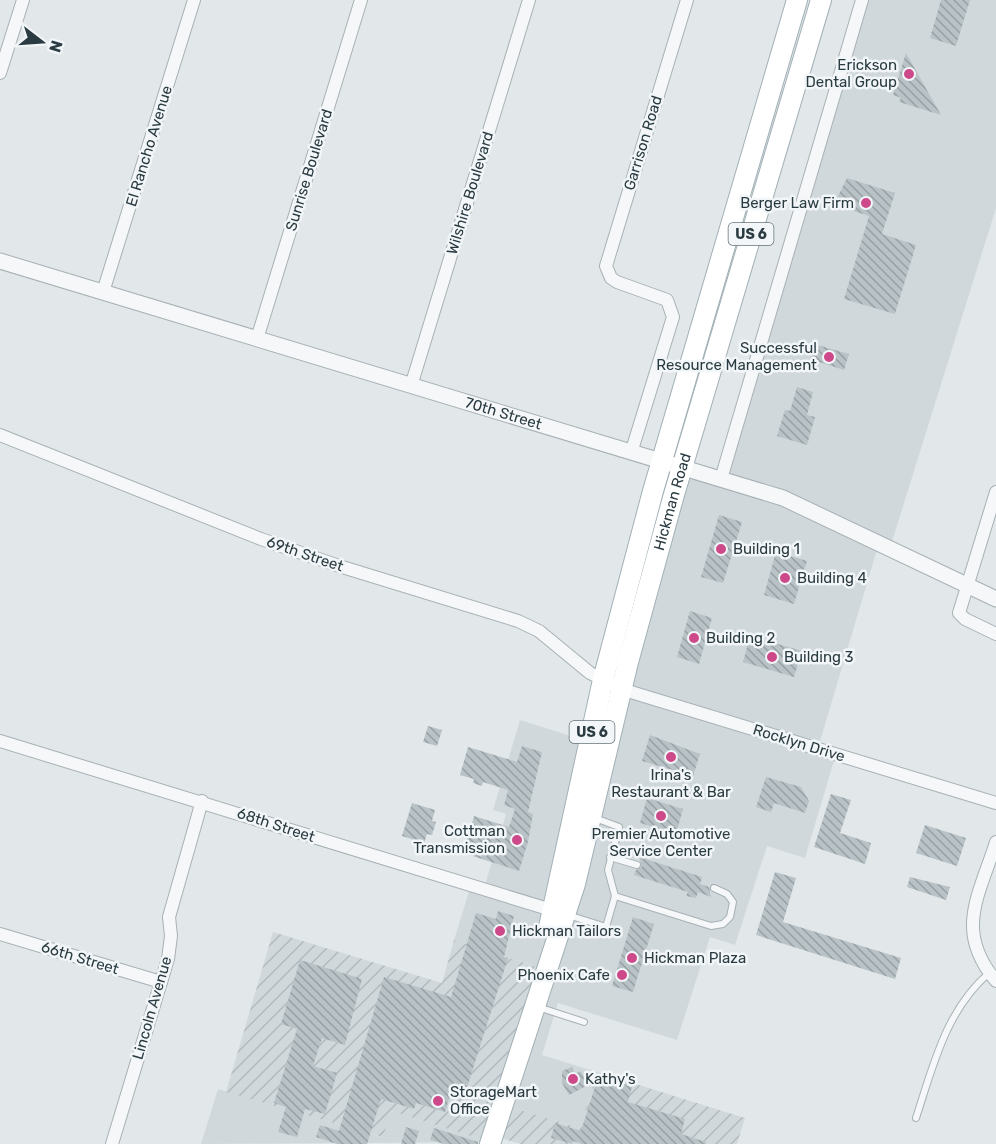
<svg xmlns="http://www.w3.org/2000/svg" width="996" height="1144" font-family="Rubik,sans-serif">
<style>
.built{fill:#d0d8dc}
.industrial{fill:url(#industrial-furrows)}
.building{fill:url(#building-back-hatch)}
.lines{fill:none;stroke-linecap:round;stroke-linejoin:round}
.service-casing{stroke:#a7b1b4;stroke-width:8}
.minor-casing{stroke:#a7b1b4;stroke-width:14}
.tertiary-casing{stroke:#a7b1b4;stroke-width:17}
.primary-casing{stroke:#a1b0b6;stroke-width:22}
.service{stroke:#f5f7f9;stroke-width:6}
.minor{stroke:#f5f7f9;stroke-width:12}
.tertiary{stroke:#f5f7f9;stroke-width:15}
.primary{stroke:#fff;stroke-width:20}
.poi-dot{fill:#cd4989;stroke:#f2f6f8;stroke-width:2}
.labels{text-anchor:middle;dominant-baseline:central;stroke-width:5;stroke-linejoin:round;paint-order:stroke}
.shield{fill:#f2f6f8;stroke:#667379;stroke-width:1.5}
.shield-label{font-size:14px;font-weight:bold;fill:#2a3b42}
.poi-label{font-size:15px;fill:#2a3b42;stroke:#f2f6f8;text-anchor:start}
.street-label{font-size:15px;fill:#2a3b42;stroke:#f2f6f8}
</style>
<defs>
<pattern id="industrial-furrows" width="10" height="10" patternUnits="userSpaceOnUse" patternTransform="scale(1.5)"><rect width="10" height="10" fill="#d0d8dc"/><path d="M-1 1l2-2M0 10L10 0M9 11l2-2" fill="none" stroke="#b3babe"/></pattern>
<pattern id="building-back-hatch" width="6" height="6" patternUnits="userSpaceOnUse" patternTransform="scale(1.5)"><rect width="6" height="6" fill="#b9c3c7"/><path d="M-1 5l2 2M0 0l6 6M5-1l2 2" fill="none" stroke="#97a0a3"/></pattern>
</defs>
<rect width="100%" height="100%" fill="#e2e8ea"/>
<g class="built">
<polygon points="862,0 996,0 996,208 890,548 879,543 818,748 836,754 805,858 767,846 735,945 710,937 677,1040 558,1003 542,1055 597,1072 580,1128 504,1105 682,468 720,479"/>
<polygon points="520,720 590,742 540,968 454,940 471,885 484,888 503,825 506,814 493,810"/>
<polygon points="218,1089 382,1137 391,1111 490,1142 201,1144"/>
</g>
<polygon class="industrial" points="273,932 442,983 454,940 540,968 504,1105 580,1128 597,1072 745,1118 737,1144 521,1144 497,1137 490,1142 391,1111 383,1137 226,1092"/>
<g class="building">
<polygon points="941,0 970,0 956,46 930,38"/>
<polygon points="906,53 941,115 899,102 901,98 893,95"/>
<polygon points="847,178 895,193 882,234 916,245 895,314 844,299 869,216 839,206 841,199 837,198"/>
<polygon points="814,344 849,354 844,370 810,359"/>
<polygon points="797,387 813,392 807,415 815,417 807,445 777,436 785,410 790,411"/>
<polygon points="719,515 742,522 723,583 701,577"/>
<polygon points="776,552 807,561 794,604 764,595"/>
<polygon points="690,611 712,618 699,664 677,657"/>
<polygon points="750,636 802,651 794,677 743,662"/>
<polygon points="428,726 442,730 437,746 423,742"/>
<polygon points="650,735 700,754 693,776 642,761"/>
<polygon points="522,746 542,752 528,812 533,814 528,842 519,871 463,853 467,839 460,836 463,825 471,827 474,816 509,827 515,809 504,805 508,790 483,782 482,786 473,783 474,779 460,775 468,747 517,762"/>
<polygon points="766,777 801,787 809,801 805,813 774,803 771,812 756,807"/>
<polygon points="831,794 851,800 840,833 871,843 865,864 814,847"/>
<polygon points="647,798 683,809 676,834 640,823"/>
<polygon points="412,803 435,810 432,821 436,822 432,835 427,834 424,843 402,836"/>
<polygon points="925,825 966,838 957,866 916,853"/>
<polygon points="639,857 702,877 700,884 709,887 711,897 698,892 696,898 686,896 688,892 634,875 636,870 642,867"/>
<polygon points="775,872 796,878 783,922 901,958 895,979 756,935"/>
<polygon points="910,877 950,887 946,900 907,887"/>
<polygon points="498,911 514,916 504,957 508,958 464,1097 451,1093 445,1112 416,1103 414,1109 381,1099 367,1144 337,1144 316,1137 320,1125 339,1131 384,977 451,997 476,913 496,919"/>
<polygon points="633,917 654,924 633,992 612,986"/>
<polygon points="300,960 362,979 345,1045 322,1038 313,1066 337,1073 325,1114 305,1109 297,1137 278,1132 286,1107 274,1103 297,1029 281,1024"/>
<polygon points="572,1067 575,1074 581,1071 588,1085 569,1095 562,1083 562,1071"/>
<polygon points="598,1077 632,1087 628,1102 685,1119 681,1134 706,1142 706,1144 582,1144 573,1141 572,1144 551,1138 555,1123 581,1131"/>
<polygon points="406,1127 419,1131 415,1144 401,1144"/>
<polygon points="434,1128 478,1142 478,1144 444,1144 430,1140"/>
</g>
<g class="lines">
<defs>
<g id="service">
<polyline points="610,857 637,865"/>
<polyline points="615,896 711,926 723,924 730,917 733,902 727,894 714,888"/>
<polyline points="568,915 606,927 615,896 608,870 619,827 595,818"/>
<polyline points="538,1007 584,1022"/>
<path d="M916,1118C933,1066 946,1010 989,973"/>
</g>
<g id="minor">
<polyline points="0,73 23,0"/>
<polyline points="103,292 194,0"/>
<polyline points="257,339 361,0"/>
<polyline points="411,386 529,0"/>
<polyline points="0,435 261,539 339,566 518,621 539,631 590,673 621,689 996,803"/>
<polyline points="631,453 673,317 667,300 617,282 611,278 606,266 687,0"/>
<polyline points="721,479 862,0"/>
<polyline points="996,492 959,613 965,619 996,634"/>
<polyline points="0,741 558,912"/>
<path d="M996,842C979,896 954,931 996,981"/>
<polyline points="0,934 161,982"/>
<polyline points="112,1144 168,959 171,936 169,917 202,801"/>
</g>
<g id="tertiary">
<path id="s1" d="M0,261L783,498L996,599"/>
</g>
<g id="primary">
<polyline points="549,927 603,680 653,491 797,0"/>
<path id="s2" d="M490,1144L575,884L628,662L673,498L821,0"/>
</g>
</defs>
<use href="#service" class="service-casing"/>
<use href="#minor" class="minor-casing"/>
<use href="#tertiary" class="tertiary-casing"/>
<use href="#primary" class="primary-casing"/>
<use href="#service" class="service"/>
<use href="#minor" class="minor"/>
<use href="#tertiary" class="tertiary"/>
<use href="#primary" class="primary"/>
</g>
<g class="poi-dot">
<circle cx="909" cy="74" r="6"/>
<circle cx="866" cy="203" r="6"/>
<circle cx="829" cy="357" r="6"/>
<circle cx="721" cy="549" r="6"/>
<circle cx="785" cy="578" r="6"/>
<circle cx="694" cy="638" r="6"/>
<circle cx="772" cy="657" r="6"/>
<circle cx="671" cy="757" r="6"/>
<circle cx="661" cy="816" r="6"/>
<circle cx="517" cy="840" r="6"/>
<circle cx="500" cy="931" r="6"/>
<circle cx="632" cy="958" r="6"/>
<circle cx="622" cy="975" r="6"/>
<circle cx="573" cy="1079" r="6"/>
<circle cx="438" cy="1101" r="6"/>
</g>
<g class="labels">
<g class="shield">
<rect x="728.5" y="223" width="45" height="22" rx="4.5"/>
<rect x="569.5" y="721" width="45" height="22" rx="4.5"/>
</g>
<g class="shield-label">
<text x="751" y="234">US 6</text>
<text x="592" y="732">US 6</text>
</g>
<g class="poi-label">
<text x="897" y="65" text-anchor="end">Erickson<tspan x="897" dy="17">Dental Group</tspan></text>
<text x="854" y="203" text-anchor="end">Berger Law Firm</text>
<text x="817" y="348" text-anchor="end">Successful<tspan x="817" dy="17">Resource Management</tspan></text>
<text x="733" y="549">Building 1</text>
<text x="797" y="578">Building 4</text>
<text x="706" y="638">Building 2</text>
<text x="784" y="657">Building 3</text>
<text x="671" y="775" text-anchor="middle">Irina's<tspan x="671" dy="17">Restaurant &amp; Bar</tspan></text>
<text x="505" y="831" text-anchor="end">Cottman<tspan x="505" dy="17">Transmission</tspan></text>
<text x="661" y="834" text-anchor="middle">Premier Automotive<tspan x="661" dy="17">Service Center</tspan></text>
<text x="512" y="931">Hickman Tailors</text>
<text x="644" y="958">Hickman Plaza</text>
<text x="610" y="975" text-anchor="end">Phoenix Cafe</text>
<text x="585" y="1079">Kathy's</text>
<text x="450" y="1092">StorageMart<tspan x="450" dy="17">Office</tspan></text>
</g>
<g class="street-label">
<text transform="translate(643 143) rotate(-73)">Garrison Road</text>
<text transform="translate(149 146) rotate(-73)">El Rancho Avenue</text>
<text transform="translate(309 170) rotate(-73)">Sunrise Boulevard</text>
<text transform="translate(470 193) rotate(-73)">Wilshire Boulevard</text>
<text stroke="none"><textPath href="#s1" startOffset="526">70th Street</textPath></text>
<text stroke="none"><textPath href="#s2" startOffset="668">Hickman Road</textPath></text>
<text transform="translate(305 554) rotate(19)">69th Street</text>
<text transform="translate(799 743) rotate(17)">Rocklyn Drive</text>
<text transform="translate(276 825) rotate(18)">68th Street</text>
<text transform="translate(80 958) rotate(17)">66th Street</text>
<text transform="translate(152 1008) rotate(-74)">Lincoln Avenue</text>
</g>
</g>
<g transform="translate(42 42) rotate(107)" stroke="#f2f6f8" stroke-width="4.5" paint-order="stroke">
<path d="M0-4.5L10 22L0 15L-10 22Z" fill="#2a3b42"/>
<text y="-9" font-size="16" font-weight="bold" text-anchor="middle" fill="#2a3b42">N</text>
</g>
</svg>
